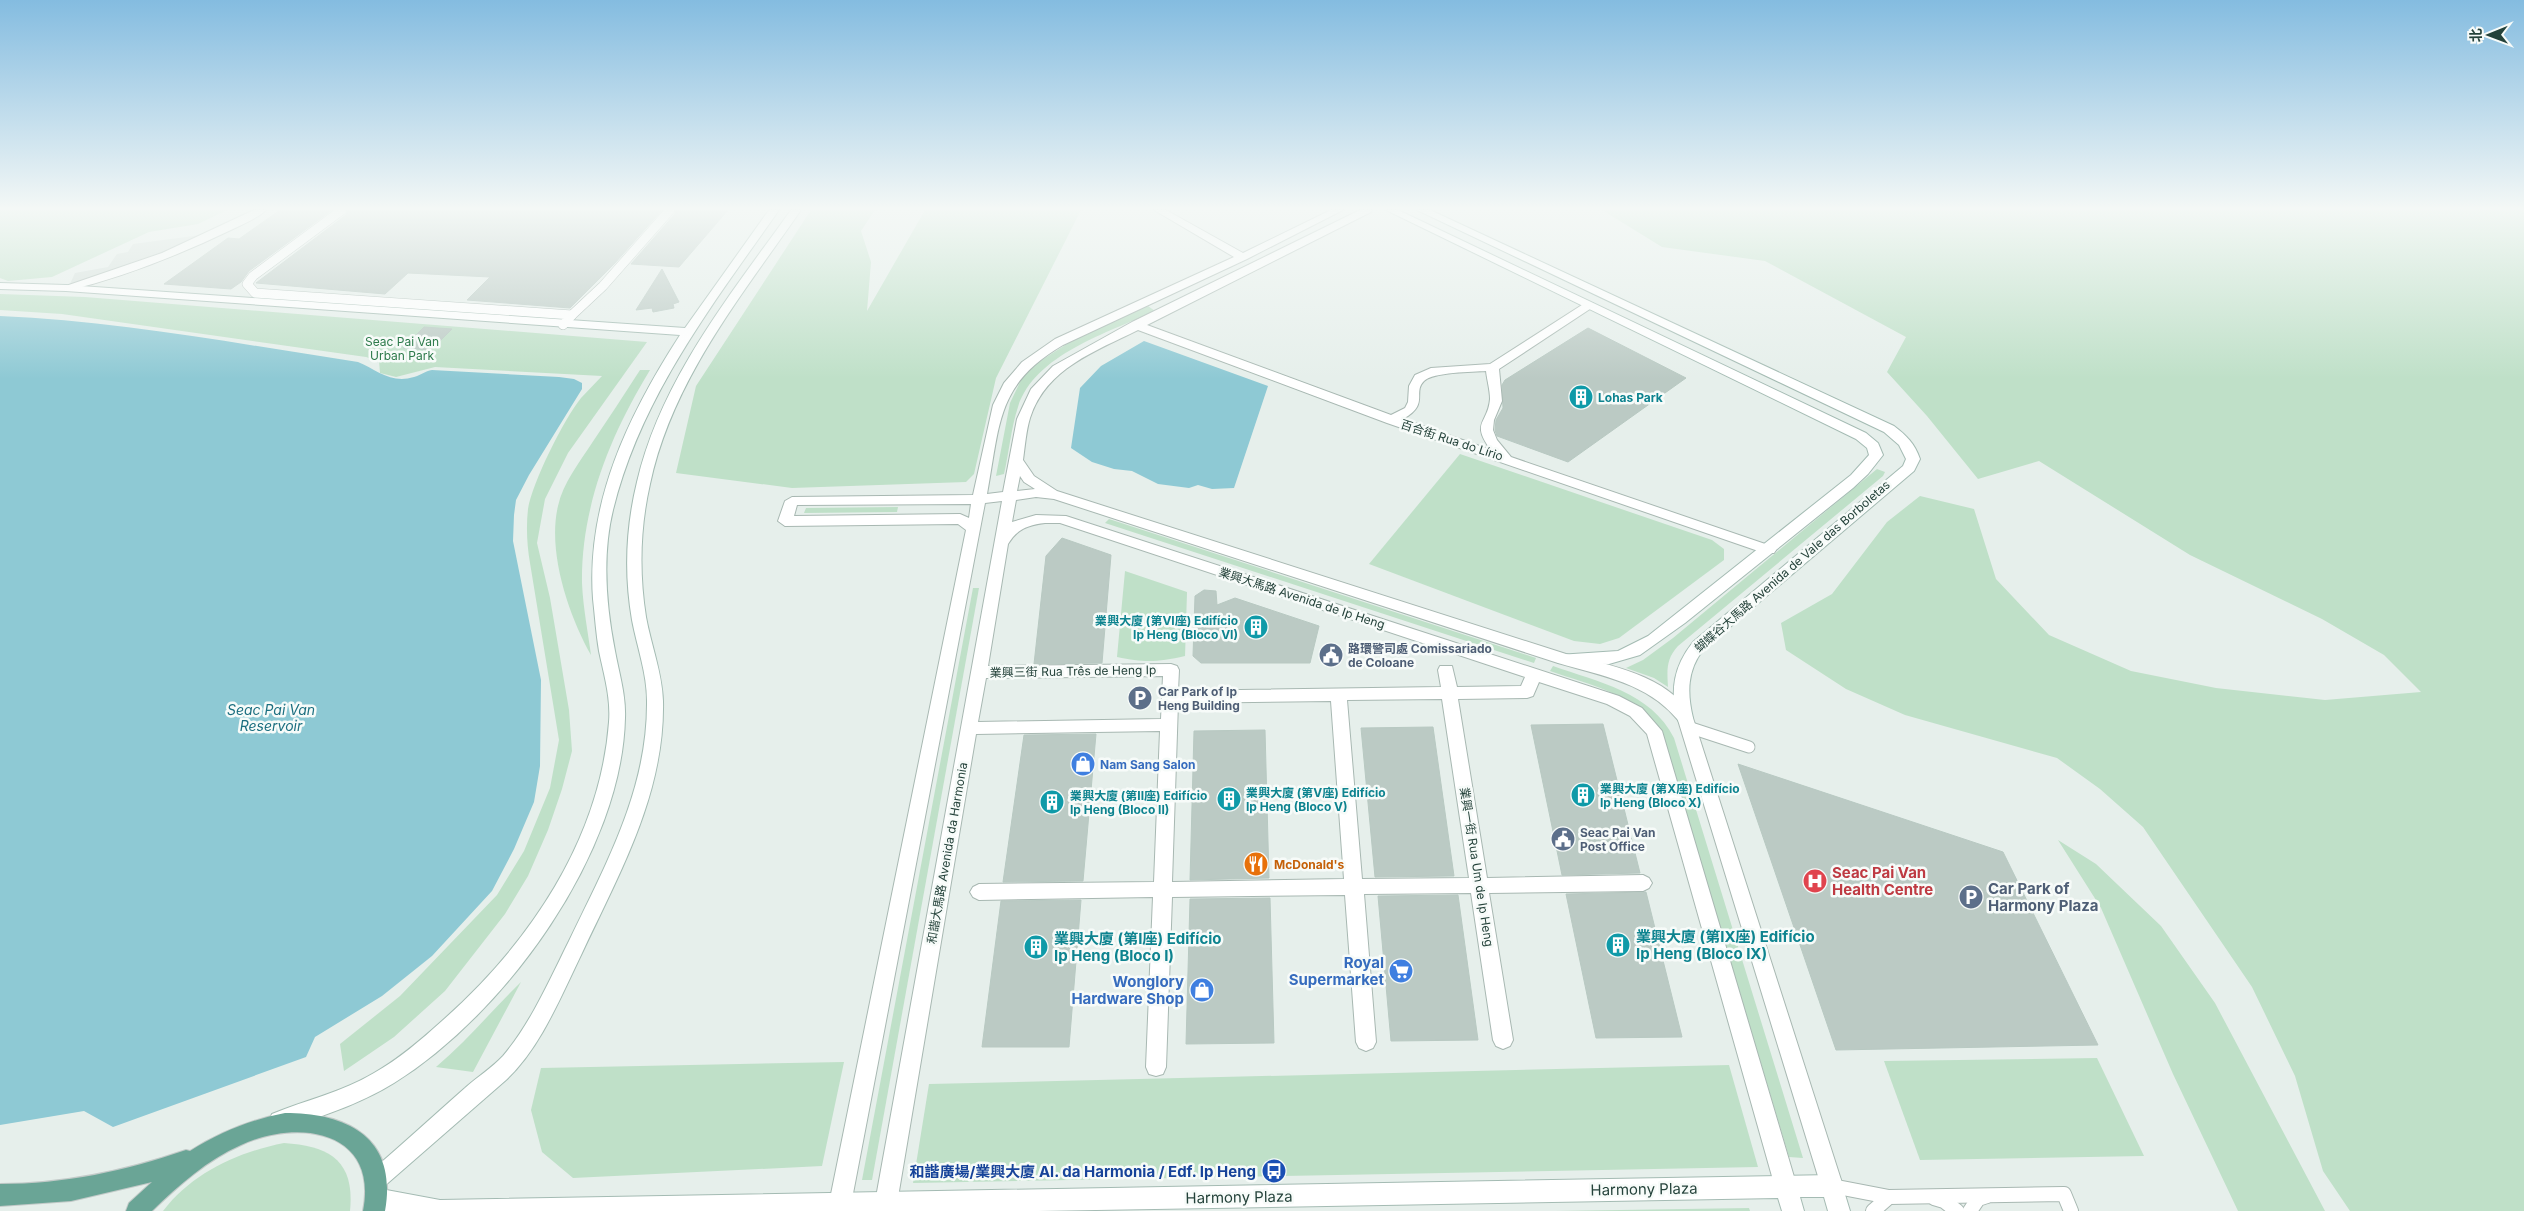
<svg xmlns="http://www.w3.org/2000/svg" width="2524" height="1211" font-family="Inter,'Noto Sans SC',sans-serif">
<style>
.built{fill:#d4dfda}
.green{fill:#bfe0c8}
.water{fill:#8ec9d4}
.building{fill:#bbcac4;stroke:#b8c9c2}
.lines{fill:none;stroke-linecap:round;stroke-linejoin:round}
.lane-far2-casing{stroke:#a8b8b2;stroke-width:10}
.lane-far1-casing{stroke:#a8b8b2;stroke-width:13}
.lane-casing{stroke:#a8b8b2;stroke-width:16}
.street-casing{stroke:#a8b8b2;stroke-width:2}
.secondary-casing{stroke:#a4bbb3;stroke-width:2}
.primary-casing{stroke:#c2cac8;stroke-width:2}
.lane-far2{stroke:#fff;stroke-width:9}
.lane-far1{stroke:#fff;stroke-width:11}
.lane{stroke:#fff;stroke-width:14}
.street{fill:#fff;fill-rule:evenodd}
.secondary{fill:#fff;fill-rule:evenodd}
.primary{fill:#6aa596;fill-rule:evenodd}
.labels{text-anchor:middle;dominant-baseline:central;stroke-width:5;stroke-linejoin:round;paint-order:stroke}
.park-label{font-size:12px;fill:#2d7a4b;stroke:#f7fbf9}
.culture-label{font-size:12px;font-weight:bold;fill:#0d838f;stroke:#f7fbf9;text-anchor:start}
.street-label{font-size:12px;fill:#24423a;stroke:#f7fbf9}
.service-label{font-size:12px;font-weight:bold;fill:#4e5e75;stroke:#f7fbf9;text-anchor:start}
.shop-label{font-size:12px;font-weight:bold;fill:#366cbe;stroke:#f7fbf9;text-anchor:start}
.food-label{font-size:12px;font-weight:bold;fill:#c56008;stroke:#f7fbf9;text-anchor:start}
.water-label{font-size:14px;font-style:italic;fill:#1c6f80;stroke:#f7fbf9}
.near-health-label{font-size:15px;font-weight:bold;fill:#be3a42;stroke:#f7fbf9;text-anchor:start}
.near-service-label{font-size:15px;font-weight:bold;fill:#4e5e75;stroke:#f7fbf9;text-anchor:start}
.near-culture-label{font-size:15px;font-weight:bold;fill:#0d838f;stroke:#f7fbf9;text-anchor:start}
.near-shop-label{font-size:15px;font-weight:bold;fill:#366cbe;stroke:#f7fbf9;text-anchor:end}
.near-transit-label{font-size:15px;font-weight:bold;fill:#164399;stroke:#f7fbf9;text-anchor:end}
.near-street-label{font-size:15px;fill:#24423a;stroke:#f7fbf9}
</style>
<rect width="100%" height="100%" fill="#e6efeb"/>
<polygon class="built" points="201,235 153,258 69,286 75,273 108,267 117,254 128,252 133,244"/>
<g class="green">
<polygon points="0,210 227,210 198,224 149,232 52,277 8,281 0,278"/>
<polygon points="811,210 875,210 861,231 871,262 867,311 925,210 1081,210 996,378 974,474 966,482 792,488 676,473 696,386"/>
<polygon points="1602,210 2524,210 2524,1211 2350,1211 2323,1171 2295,1076 2252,987 2143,827 2100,789 2057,758 1905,715 1846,689 1786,650 1781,623 1832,594 1887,522 1920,496 1974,509 1996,579 2049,635 2131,671 2216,688 2325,700 2421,692 2384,655 2322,619 2190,555 2039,461 1978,479 1927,416 1887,372 1906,337 1765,261 1662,247"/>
<path d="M0,294L85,297L647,342L568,453L545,499L537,543L550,598L569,710L572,751L562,789L548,830L528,876L505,914L445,991L394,1037L344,1071L340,1044L400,996L497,895L524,851L550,788L559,740L530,563C527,545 526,527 528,509C532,483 564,419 581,398C588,391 595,383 602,376L435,367L396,377L380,373L379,361L366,357L62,314L0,310Z"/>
<path d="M1148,306L1155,311C1108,333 1035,354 1018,407C1011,428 1009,452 1004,474L996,476L1010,403L1021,380L1034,365L1073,340Z"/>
<path d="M640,370H650C611,434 581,506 582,583C583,607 588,632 591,655C569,616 547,552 558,506C563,483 579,463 592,443C608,419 624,395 640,370Z"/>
<polygon points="1460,454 1712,540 1724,549 1724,560 1619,638 1600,644 1574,641 1369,564"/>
<path d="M1877,469L1885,472L1883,476L1678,646C1666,659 1667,670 1668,687L1654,678L1626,668L1643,660L1673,638Z"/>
<polygon points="898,507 897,512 804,513 806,508"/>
<polygon points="1109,519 1536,658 1534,663 1105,523"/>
<path d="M1125,571L1187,592L1185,656C1158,662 1145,663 1117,657Z"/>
<polygon points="973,588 979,588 872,1180 862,1180"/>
<path d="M1553,666C1598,682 1651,692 1674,738L1803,1158L1789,1157L1664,739C1643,695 1592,686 1550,671Z"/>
<polygon points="2058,840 2096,864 2161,926 2215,1003 2325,1211 2238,1211 2173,1074 2101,908"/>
<path d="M521,982L473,1072L436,1067C467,1041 492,1010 521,982Z"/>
<polygon points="2097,1058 2144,1156 1920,1160 1884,1061"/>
<polygon points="844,1062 822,1166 573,1178 542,1152 531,1110 541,1068"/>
<polygon points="1729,1065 1758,1167 913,1183 929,1084"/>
<path d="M284,1143C330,1146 355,1161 350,1211H163C192,1173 238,1152 284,1143Z"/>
<polygon points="1749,1208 1750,1211 1555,1211"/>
</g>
<g class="water">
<path d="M0,316C120,321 239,344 358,362C377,370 391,384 414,377C421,375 425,371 432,370L559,377L574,379L582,383V389L529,475L516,500L514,515L513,541L541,680L540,766L534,802L514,849L492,891L432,956L382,996L315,1037L306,1057L113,1127L84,1111L0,1125Z"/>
<polygon points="1144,341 1268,386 1234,488 1212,489 1198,485 1189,488 1158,484 1132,471 1114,469 1092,462 1071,448 1080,388 1101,366"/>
</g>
<g class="building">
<polygon points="280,210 332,210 249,271 241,282 231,289 164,284 228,238 239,239"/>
<polygon points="348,210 662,210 615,263 570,308 467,300 490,277 408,273 385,294 256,283 346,215"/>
<polygon points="676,210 728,210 679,267 631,264 675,214"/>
<polygon points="662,269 679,302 673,304 674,308 653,312 652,308 636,310"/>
<polygon points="424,327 452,329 431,350 403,348"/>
<polygon points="1588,328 1686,378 1568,462 1497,436 1495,430 1496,420 1503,408 1502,385 1505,380"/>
<polygon points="1062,538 1111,555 1102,663 1034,664 1046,556"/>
<polygon points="1204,590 1216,591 1217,605 1235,598 1319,626 1310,663 1201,663 1193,656 1195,596"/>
<polygon points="1603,724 1640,873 1562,875 1531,725"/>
<polygon points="1433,727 1454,876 1375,877 1361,728"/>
<polygon points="1265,730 1269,878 1190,880 1194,731"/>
<polygon points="1096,734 1083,881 1003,882 1024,735"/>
<polygon points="1738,764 2003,852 2098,1045 1836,1050"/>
<polygon points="1646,892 1682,1037 1596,1038 1566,894"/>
<polygon points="1458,895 1478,1040 1391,1041 1378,896"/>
<polygon points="1270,898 1274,1043 1186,1044 1190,899"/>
<polygon points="1081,900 1069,1047 982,1047 1001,901"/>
</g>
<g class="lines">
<defs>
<g id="lane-far2">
<polyline points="342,210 253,276 247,284 255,293 572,315 563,325"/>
<polyline points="572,315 603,286 670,210"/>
</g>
<polyline id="lane-far1" points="1688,727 1749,747"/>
<g id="lane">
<polyline points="1832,1186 1889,1197 2064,1194 2071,1211"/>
<polyline points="1934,1198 1944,1201 1957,1211"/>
<polyline points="1873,1211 1889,1197"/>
<polyline points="1970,1211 1978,1199 1987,1196"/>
</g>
<g id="street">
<path d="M254,210H266C258,218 243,224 233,229C179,255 124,277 66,291L60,288L162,253Z"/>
<path d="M1154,210H1166L1243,253L1331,210H1343L1247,259L1063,345C996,384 1000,424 987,494L1003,492L1017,419L1031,389L1053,366L1132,322L1360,210H1372L1371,212L1147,325L1391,415L1405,408L1408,402L1409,386L1415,375L1431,368L1490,364L1585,303H1593V307L1499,369L1502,401L1494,420L1493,430L1497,440L1511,457L1774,547L1776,550L1774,553H1764L1387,423L1138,330C1096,351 1046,368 1030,418C1026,431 1025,446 1023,460L1034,476L1057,491L1566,654C1609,665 1669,675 1693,718L1843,1186L1840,1194L1832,1197L1824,1194L1821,1186L1678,720C1647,683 1603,676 1558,663L1054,499L1036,497L1016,500L1012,522L1036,515L1066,516L1619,696L1642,708L1662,731L1797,1187L1794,1195L1786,1198L1778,1195L1775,1187L1647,734L1630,716L1607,704L1539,682L1533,696L1527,698L1458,699L1487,878L1643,875L1649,878L1652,883L1649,888L1643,891L1489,893L1513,1040L1510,1046L1503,1049L1496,1046L1493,1040L1471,893L1364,894L1376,1042L1373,1048L1366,1051L1359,1048L1356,1042L1345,895L1172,897L1166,1067L1163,1074L1156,1076L1149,1074L1146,1067L1153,897L979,900L973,897L970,892L973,887L979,884L1154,882L1160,731L976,734L897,1203L893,1211H878L875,1203L1002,501L985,503L851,1204L848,1211H832L829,1204L966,530L958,524L785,526L778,521L785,501L792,497L973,495L993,405L1004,383L1022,362L1055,339L1234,257ZM1486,371C1487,380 1490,390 1490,399C1488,424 1470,422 1491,450L1403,419C1430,404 1412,393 1424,381C1433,372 1473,372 1486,371ZM1020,476L1024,482L1035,489L1017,491ZM971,504L969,518L960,514L794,516L797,505ZM1045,523H1060L1525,677L1521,686L1457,687L1452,666H1440L1438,670L1441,687L1178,691L1179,670L1177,666L1171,664L988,666L1008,544C1017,529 1028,525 1045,523ZM1163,676L1161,719L978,722L986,678ZM1442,699L1469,878L1362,879L1347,700ZM1331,701L1344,879L1172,882L1178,703Z"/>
</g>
<g id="secondary">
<path d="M769,210H779C713,304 641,396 613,510C602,555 606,605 615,651C619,673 626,695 625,718C622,853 506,1013 394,1083C359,1105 318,1117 279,1131L272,1128L269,1121L272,1114C306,1100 342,1092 374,1073C399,1059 421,1040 442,1021C529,944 600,840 609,722C611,698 604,675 599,651C596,634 595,616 593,599C586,502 629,414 680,335L66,291L0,289V283L66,285L685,328Z"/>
<path d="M791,210H801C742,295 672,380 650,484C640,528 639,573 646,617C651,645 662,672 663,701C665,793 620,872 582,953C561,996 541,1047 506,1080L381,1189L440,1200L1832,1175L1840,1178L1850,1211H1828L1824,1197H1800L1804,1211H1782L1778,1198L1038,1211H384L369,1207L366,1199L369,1191L374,1189L369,1187L366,1180L369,1173C402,1145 433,1116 465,1088C477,1077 492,1068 503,1056C531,1023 550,979 569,941C606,864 648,789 647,701C647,673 637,647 632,620C624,574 626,527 637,482C661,379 731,294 791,210Z"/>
<polygon points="1386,210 1398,210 1866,433 1878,443 1883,455 1868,474 1853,488 1685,623 1640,655 1609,664 1558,663 1556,659 1558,655 1618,651 1648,636 1851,475 1869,455 1867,448 1856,439"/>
<path d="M1417,210H1430L1894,426C1906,435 1915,444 1920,459L1914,471L1703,650C1687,671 1687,693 1693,718L1691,722L1685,724L1679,722L1677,718C1670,689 1674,666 1693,642L1903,466L1906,459L1899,445L1884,432Z"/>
</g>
<path id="primary" d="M285,1113C349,1113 398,1139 385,1211H363C379,1131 299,1118 241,1145C207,1160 179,1185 152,1211H126L129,1203L152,1182L71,1201L0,1206V1184C65,1184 125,1171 186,1150L190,1151C220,1132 250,1120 285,1113Z"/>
</defs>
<use href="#lane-far2" class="lane-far2-casing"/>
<use href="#lane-far1" class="lane-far1-casing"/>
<use href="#lane" class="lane-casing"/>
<use href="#street" class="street-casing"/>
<use href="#secondary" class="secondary-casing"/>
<use href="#primary" class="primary-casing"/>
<use href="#lane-far2" class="lane-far2"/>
<use href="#lane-far1" class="lane-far1"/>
<use href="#lane" class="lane"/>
<use href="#street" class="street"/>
<use href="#secondary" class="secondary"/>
<use href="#primary" class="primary"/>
</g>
<linearGradient id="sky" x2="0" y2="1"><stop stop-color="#84bce0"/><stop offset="0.55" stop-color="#f4f8f6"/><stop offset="1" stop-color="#f4f8f6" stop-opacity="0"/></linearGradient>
<rect width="2524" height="379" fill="url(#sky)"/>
<defs>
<symbol id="building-disc" viewBox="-11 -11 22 22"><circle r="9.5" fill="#0f9aa8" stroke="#f7fbf9"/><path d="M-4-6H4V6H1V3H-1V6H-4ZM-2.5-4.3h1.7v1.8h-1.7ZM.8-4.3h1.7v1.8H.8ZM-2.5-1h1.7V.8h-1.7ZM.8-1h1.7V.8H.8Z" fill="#fff"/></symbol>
<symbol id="civic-disc" viewBox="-11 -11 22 22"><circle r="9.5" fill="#5c6f8a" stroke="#f7fbf9"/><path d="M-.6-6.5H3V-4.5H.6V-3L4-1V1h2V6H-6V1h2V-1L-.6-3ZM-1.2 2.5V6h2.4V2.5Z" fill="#fff"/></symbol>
<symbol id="parking-disc" viewBox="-11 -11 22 22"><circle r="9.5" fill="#5c6f8a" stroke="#f7fbf9"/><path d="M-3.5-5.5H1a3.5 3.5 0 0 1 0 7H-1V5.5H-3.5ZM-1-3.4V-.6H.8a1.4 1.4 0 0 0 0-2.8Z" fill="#fff"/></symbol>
<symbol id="shop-disc" viewBox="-11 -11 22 22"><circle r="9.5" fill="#3f7fe0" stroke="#f7fbf9"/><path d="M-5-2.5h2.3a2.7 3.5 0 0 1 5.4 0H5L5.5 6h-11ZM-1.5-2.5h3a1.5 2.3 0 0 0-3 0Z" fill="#fff"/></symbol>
<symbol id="restaurant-disc" viewBox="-11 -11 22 22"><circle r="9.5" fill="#e8710a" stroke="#f7fbf9"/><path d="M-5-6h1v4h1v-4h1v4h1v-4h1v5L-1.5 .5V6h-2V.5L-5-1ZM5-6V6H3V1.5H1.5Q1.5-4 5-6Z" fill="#fff"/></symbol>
<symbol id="hospital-disc" viewBox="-11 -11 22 22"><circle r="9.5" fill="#e0444e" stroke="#f7fbf9"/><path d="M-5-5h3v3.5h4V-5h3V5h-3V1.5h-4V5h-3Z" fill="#fff"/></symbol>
<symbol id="supermarket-disc" viewBox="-11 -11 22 22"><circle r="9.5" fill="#3f7fe0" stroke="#f7fbf9"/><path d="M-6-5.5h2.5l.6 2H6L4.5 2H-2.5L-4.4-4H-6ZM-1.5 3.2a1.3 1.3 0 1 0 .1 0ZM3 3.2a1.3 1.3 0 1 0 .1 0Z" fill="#fff"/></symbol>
<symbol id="bus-disc" viewBox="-11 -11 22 22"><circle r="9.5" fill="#1a4fb4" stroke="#f7fbf9"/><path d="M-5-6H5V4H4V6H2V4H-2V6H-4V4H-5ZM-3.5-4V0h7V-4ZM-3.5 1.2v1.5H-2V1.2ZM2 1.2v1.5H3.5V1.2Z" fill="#fff"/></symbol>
</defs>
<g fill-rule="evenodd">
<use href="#building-disc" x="1567" y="383" width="28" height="28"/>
<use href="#building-disc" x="1242" y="613" width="28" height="28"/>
<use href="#civic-disc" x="1317" y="641" width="28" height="28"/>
<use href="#parking-disc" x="1126" y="684" width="28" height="28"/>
<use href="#shop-disc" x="1069" y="750" width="28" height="28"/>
<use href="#building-disc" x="1569" y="781" width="28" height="28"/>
<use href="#building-disc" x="1215" y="785" width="28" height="28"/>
<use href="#building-disc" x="1038" y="788" width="28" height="28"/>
<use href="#civic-disc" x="1549" y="825" width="28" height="28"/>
<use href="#restaurant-disc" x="1242" y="850" width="28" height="28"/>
<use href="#hospital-disc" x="1801" y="867" width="28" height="28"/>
<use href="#parking-disc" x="1957" y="883" width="28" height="28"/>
<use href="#building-disc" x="1604" y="931" width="28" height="28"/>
<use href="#building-disc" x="1022" y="933" width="28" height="28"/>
<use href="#supermarket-disc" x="1387" y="957" width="28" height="28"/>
<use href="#shop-disc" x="1188" y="976" width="28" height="28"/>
<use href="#bus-disc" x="1260" y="1157" width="28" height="28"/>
</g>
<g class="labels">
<g class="park-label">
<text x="402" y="341">Seac Pai Van<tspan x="402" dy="14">Urban Park</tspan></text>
</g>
<g class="culture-label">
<text x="1598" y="397">Lohas Park</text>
<text x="1238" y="620" text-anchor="end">業興大廈 (第VI座) Edifício<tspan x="1238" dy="14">Ip Heng (Bloco VI)</tspan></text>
<text x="1600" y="788">業興大廈 (第X座) Edifício<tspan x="1600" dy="14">Ip Heng (Bloco X)</tspan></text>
<text x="1246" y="792">業興大廈 (第V座) Edifício<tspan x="1246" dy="14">Ip Heng (Bloco V)</tspan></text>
<text x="1070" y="795">業興大廈 (第II座) Edifício<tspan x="1070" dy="14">Ip Heng (Bloco II)</tspan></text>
</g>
<g class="street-label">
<text transform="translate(1452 440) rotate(18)">百合街 Rua do Lírio</text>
<text transform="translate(1792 566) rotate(-41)">蝴蝶谷大馬路 Avenida de Vale das Borboletas</text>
<text transform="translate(1302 598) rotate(18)">業興大馬路 Avenida de Ip Heng</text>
<text transform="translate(1073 671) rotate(-1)">業興三街 Rua Três de Heng Ip</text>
<text transform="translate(947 853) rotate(-80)">和諧大馬路 Avenida da Harmonia</text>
<text transform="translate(1477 867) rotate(81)">業興一街 Rua Um de Ip Heng</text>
</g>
<g class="service-label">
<text x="1348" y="648">路環警司處 Comissariado<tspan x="1348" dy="14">de Coloane</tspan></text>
<text x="1158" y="691">Car Park of Ip<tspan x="1158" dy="14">Heng Building</tspan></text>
<text x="1580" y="832">Seac Pai Van<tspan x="1580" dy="14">Post Office</tspan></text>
</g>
<g class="shop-label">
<text x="1100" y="764">Nam Sang Salon</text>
</g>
<g class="food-label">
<text x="1274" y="864">McDonald's</text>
</g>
<g class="water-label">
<text x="271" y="709">Seac Pai Van<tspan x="271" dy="16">Reservoir</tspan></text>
</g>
<g class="near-health-label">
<text x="1832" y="872">Seac Pai Van<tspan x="1832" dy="17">Health Centre</tspan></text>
</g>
<g class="near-service-label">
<text x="1988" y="888">Car Park of<tspan x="1988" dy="17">Harmony Plaza</tspan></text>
</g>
<g class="near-culture-label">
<text x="1636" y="936">業興大廈 (第IX座) Edifício<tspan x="1636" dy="17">Ip Heng (Bloco IX)</tspan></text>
<text x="1054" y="938">業興大廈 (第I座) Edifício<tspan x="1054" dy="17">Ip Heng (Bloco I)</tspan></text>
</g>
<g class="near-shop-label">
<text x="1384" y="962">Royal<tspan x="1384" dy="17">Supermarket</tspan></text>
<text x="1184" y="981">Wonglory<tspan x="1184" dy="17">Hardware Shop</tspan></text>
</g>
<g class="near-transit-label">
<text x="1256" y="1171">和諧廣場/業興大廈 Al. da Harmonia / Edf. Ip Heng</text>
</g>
<g class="near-street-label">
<text transform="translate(1644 1189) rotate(-1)">Harmony Plaza</text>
<text transform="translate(1239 1197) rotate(-1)">Harmony Plaza</text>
</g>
</g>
<g transform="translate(2489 35) rotate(269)" stroke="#f7fbf9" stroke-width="4" paint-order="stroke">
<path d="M0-4L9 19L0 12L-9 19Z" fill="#24423a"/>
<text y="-8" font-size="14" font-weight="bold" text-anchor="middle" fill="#24423a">北</text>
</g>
</svg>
